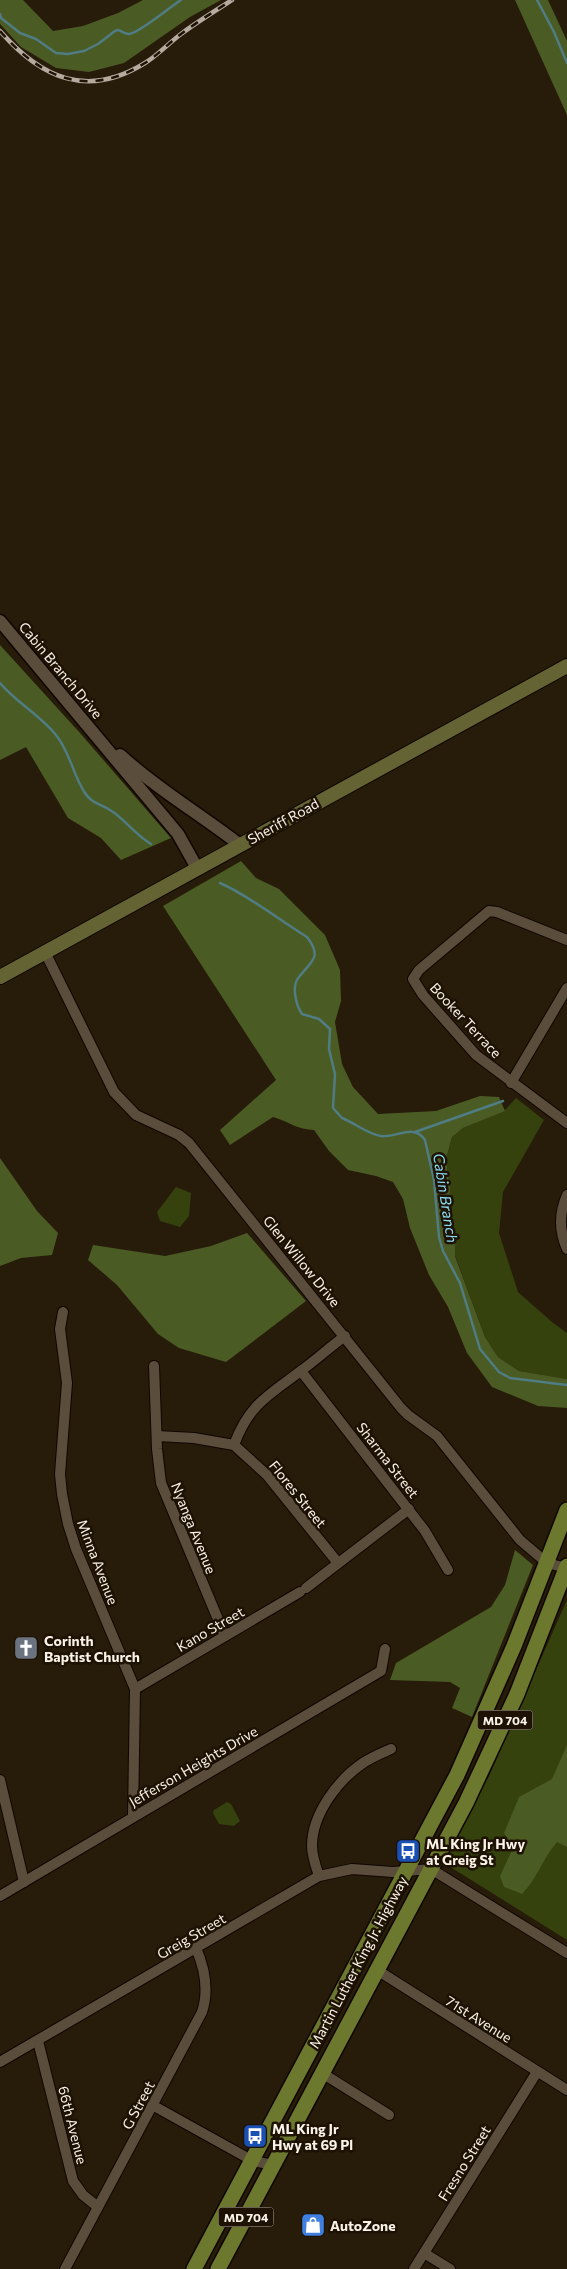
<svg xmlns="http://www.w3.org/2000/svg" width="567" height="2269" font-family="Commissioner,sans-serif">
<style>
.green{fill:#35420e}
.forest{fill:#4b5b24}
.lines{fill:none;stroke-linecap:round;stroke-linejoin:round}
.stream{stroke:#507c83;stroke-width:2.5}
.minor-casing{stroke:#100600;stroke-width:12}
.tertiary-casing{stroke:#100600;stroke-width:15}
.secondary-casing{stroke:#100600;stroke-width:16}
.primary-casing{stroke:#100600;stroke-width:18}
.minor{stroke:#5b4d3b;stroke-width:10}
.tertiary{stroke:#5b4d3b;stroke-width:12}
.secondary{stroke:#636334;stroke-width:14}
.primary{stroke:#6b782d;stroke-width:15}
.rail-casing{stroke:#b4aa9e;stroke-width:4.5}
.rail{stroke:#1d1203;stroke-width:2.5;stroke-dasharray:8;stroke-linecap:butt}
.labels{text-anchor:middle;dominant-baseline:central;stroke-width:5;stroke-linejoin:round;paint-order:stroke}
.shield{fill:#1d1203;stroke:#b8afa3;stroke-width:1}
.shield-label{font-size:12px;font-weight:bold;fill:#fbf2e8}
.street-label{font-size:14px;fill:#fbf2e8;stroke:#1d1203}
.poi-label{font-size:14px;font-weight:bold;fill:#fbf2e8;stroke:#1d1203;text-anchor:start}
.water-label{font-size:15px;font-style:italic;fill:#88dcf5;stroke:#1d1203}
</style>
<rect width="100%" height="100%" fill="#271b0a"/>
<g class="green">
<polygon points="516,1098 544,1120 503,1192 499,1233 518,1292 552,1322 567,1333 567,1379 519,1371 498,1357 485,1337 455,1255 455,1240 449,1217 450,1188 446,1159 452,1137 463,1128 504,1111"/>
<polygon points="176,1187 191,1193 189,1216 180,1227 160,1221 157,1212"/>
<polygon points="567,1600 567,1940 444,1863 489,1776"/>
<polygon points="227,1802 231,1804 240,1821 234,1826 219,1824 213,1813 214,1810"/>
</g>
<g class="forest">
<polygon points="0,0 23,0 53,31 83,26 118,13 143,0 221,0 190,17 124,63 89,72 56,68 21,47 0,24"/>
<polygon points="515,0 548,0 567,41 567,115"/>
<polygon points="0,645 80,733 171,838 121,860 101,838 68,818 26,747 0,760"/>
<path d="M241,861L256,878L279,889L325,935L340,970L341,1001L335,1022L342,1064L353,1087L378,1114L436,1111L480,1096L499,1097L505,1111L463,1128L452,1137L446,1159L450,1188L449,1217L455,1240V1256L485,1337L498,1357L519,1371L567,1379V1408L538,1406L492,1387L467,1353L448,1307L429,1275L410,1228L403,1199L393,1182L376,1176L348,1170L329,1151L314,1130C295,1129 290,1122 273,1117L230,1145L220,1130L276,1080L163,906Z"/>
<polygon points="0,1158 37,1211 58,1233 52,1255 21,1258 0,1266"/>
<polygon points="247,1233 306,1301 226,1362 179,1348 158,1334 117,1285 88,1260 93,1245 165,1256 211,1246"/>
<polygon points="515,1550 533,1565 472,1717 452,1708 460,1688 450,1682 390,1680 396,1663 491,1607 505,1585"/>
<path d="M567,1745V1847L557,1842C542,1859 539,1876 522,1894L504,1887L500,1876L513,1848L504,1833L519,1797L552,1779Z"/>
</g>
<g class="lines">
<g class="stream">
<polyline points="537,0 554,32 567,63"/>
<path d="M0,14L1,18L20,33L36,39L56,53L68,54L84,51L98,44L115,31L118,30C122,31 124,34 129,34C138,34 170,7 181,0"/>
<path d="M0,683C17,703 40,715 56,735C70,752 73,775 85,793C91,803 101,804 110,810C125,819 134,834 151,844"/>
<path d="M220,883C250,896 279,920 307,937C323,958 311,961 299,977C291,986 296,1005 302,1014L319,1019L330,1029L329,1049L335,1074L333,1108L342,1118C355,1123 367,1134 381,1136C397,1138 414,1123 425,1140L434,1180L439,1237L443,1251L460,1283L480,1349L499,1372L510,1378L567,1385"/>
<polyline points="415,1132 503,1101"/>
</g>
<defs>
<g id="minor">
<polyline points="567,940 497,912 489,911 419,970 413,979 423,995 476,1055 567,1123"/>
<polyline points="45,952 114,1092 136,1115 179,1135 189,1143 401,1408 408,1415 437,1436 520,1540 547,1563 566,1568"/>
<polyline points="511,1083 567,988"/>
<path d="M567,1195C559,1213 559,1231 567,1249"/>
<polyline points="63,1312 60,1329 67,1383 60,1474 62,1494 68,1524 76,1549 135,1689 133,1817"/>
<polyline points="154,1366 157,1449 161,1483 225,1636"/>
<polyline points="301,1371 425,1531 448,1570"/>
<polyline points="157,1436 194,1438 234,1445 267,1475 338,1563"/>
<path d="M234,1445C249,1404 269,1395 302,1370C317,1359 330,1347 345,1336"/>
<polyline points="306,1588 409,1509"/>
<polyline points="135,1689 300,1592"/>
<polyline points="0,1780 24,1882"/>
<path d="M319,1876C316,1867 312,1856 312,1846C312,1814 338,1780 363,1763C372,1757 382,1753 391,1749"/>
<polyline points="0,1896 381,1671 385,1649"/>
<polyline points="377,1970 567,2090"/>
<polyline points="38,2041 73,2181 83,2195 98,2207"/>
<polyline points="0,2062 319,1876 352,1869 393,1872 431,1869 567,1953"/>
<polyline points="322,2073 389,2115"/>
<polyline points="154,2106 253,2161 273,2165"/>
<polyline points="424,2253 450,2269"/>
<path d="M65,2269L202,2012C209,1991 205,1969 196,1948"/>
<polyline points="414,2269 537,2072"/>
</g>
<g id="tertiary">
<polyline points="0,621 178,834 197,868"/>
<path d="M120,755C157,789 200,814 240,845"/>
</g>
<polyline id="secondary" points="0,977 567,666"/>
<g id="primary">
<polyline points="194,2269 457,1775 514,1646 567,1510"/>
<polyline points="218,2269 466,1803 517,1694 567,1566"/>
</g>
</defs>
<use href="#minor" class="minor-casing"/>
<use href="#tertiary" class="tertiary-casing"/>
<use href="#secondary" class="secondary-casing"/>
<use href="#primary" class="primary-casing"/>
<use href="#minor" class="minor"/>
<use href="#tertiary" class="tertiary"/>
<use href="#secondary" class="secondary"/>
<use href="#primary" class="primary"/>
<defs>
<path id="rail" d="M0,31C41,78 87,99 145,63C158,55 169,43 181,34C197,22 215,11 232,0"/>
</defs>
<use href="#rail" class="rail-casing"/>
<use href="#rail" class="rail"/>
</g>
<defs>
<symbol id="church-square" viewBox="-11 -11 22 22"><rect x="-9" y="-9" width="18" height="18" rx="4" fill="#6b7280" stroke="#1d1203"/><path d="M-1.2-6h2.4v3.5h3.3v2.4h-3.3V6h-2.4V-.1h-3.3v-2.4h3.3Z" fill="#fff"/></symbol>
<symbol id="bus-square" viewBox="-11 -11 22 22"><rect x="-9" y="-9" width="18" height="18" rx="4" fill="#1a4fb4" stroke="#1d1203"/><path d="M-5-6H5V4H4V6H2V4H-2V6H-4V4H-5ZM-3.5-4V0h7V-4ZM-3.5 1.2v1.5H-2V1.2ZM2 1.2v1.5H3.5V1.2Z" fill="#fff"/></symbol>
<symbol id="shop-square" viewBox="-11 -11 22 22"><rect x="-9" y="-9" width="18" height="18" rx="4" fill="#3f7fe0" stroke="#1d1203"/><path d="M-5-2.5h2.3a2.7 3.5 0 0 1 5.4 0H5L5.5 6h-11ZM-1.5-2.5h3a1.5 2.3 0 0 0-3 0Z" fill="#fff"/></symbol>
</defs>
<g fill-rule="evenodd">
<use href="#church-square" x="12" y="1634" width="28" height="28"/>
<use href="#bus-square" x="394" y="1837" width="28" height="28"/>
<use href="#bus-square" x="241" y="2122" width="28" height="28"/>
<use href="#shop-square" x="299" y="2211" width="28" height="28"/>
</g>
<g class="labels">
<g class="shield">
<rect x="477.5" y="1710.5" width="55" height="19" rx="4"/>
<rect x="218.5" y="2207.5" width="55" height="19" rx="4"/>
</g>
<g class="shield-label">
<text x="505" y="1720">MD 704</text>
<text x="246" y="2217">MD 704</text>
</g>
<g class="street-label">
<text transform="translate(61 670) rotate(50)">Cabin Branch Drive</text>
<text transform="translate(283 821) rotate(-29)">Sheriff Road</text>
<text transform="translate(466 1020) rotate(47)">Booker Terrace</text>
<text transform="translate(302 1261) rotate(51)">Glen Willow Drive</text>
<text transform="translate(388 1460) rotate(52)">Sharma Street</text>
<text transform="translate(298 1494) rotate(51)">Flores Street</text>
<text transform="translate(194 1528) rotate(68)">Nyanga Avenue</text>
<text transform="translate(98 1562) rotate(69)">Minna Avenue</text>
<text transform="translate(210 1629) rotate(-30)">Kano Street</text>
<text transform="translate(193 1766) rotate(-30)">Jefferson Heights Drive</text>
<text transform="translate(191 1936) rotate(-30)">Greig Street</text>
<text transform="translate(358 1962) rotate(-62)">Martin Luther King Jr. Highway</text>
<text transform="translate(479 2019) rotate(32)">71st Avenue</text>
<text transform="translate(138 2105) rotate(-62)">G Street</text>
<text transform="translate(73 2125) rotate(76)">66th Avenue</text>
<text transform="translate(464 2163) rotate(-58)">Fresno Street</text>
</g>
<g class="poi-label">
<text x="44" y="1640">Corinth<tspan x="44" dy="16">Baptist Church</tspan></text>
<text x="426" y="1843">ML King Jr Hwy<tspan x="426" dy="16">at Greig St</tspan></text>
<text x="272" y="2128">ML King Jr<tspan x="272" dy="16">Hwy at 69 Pl</tspan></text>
<text x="330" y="2225">AutoZone</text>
</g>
<g class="water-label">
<text transform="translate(446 1198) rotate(81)">Cabin Branch</text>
</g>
</g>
</svg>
